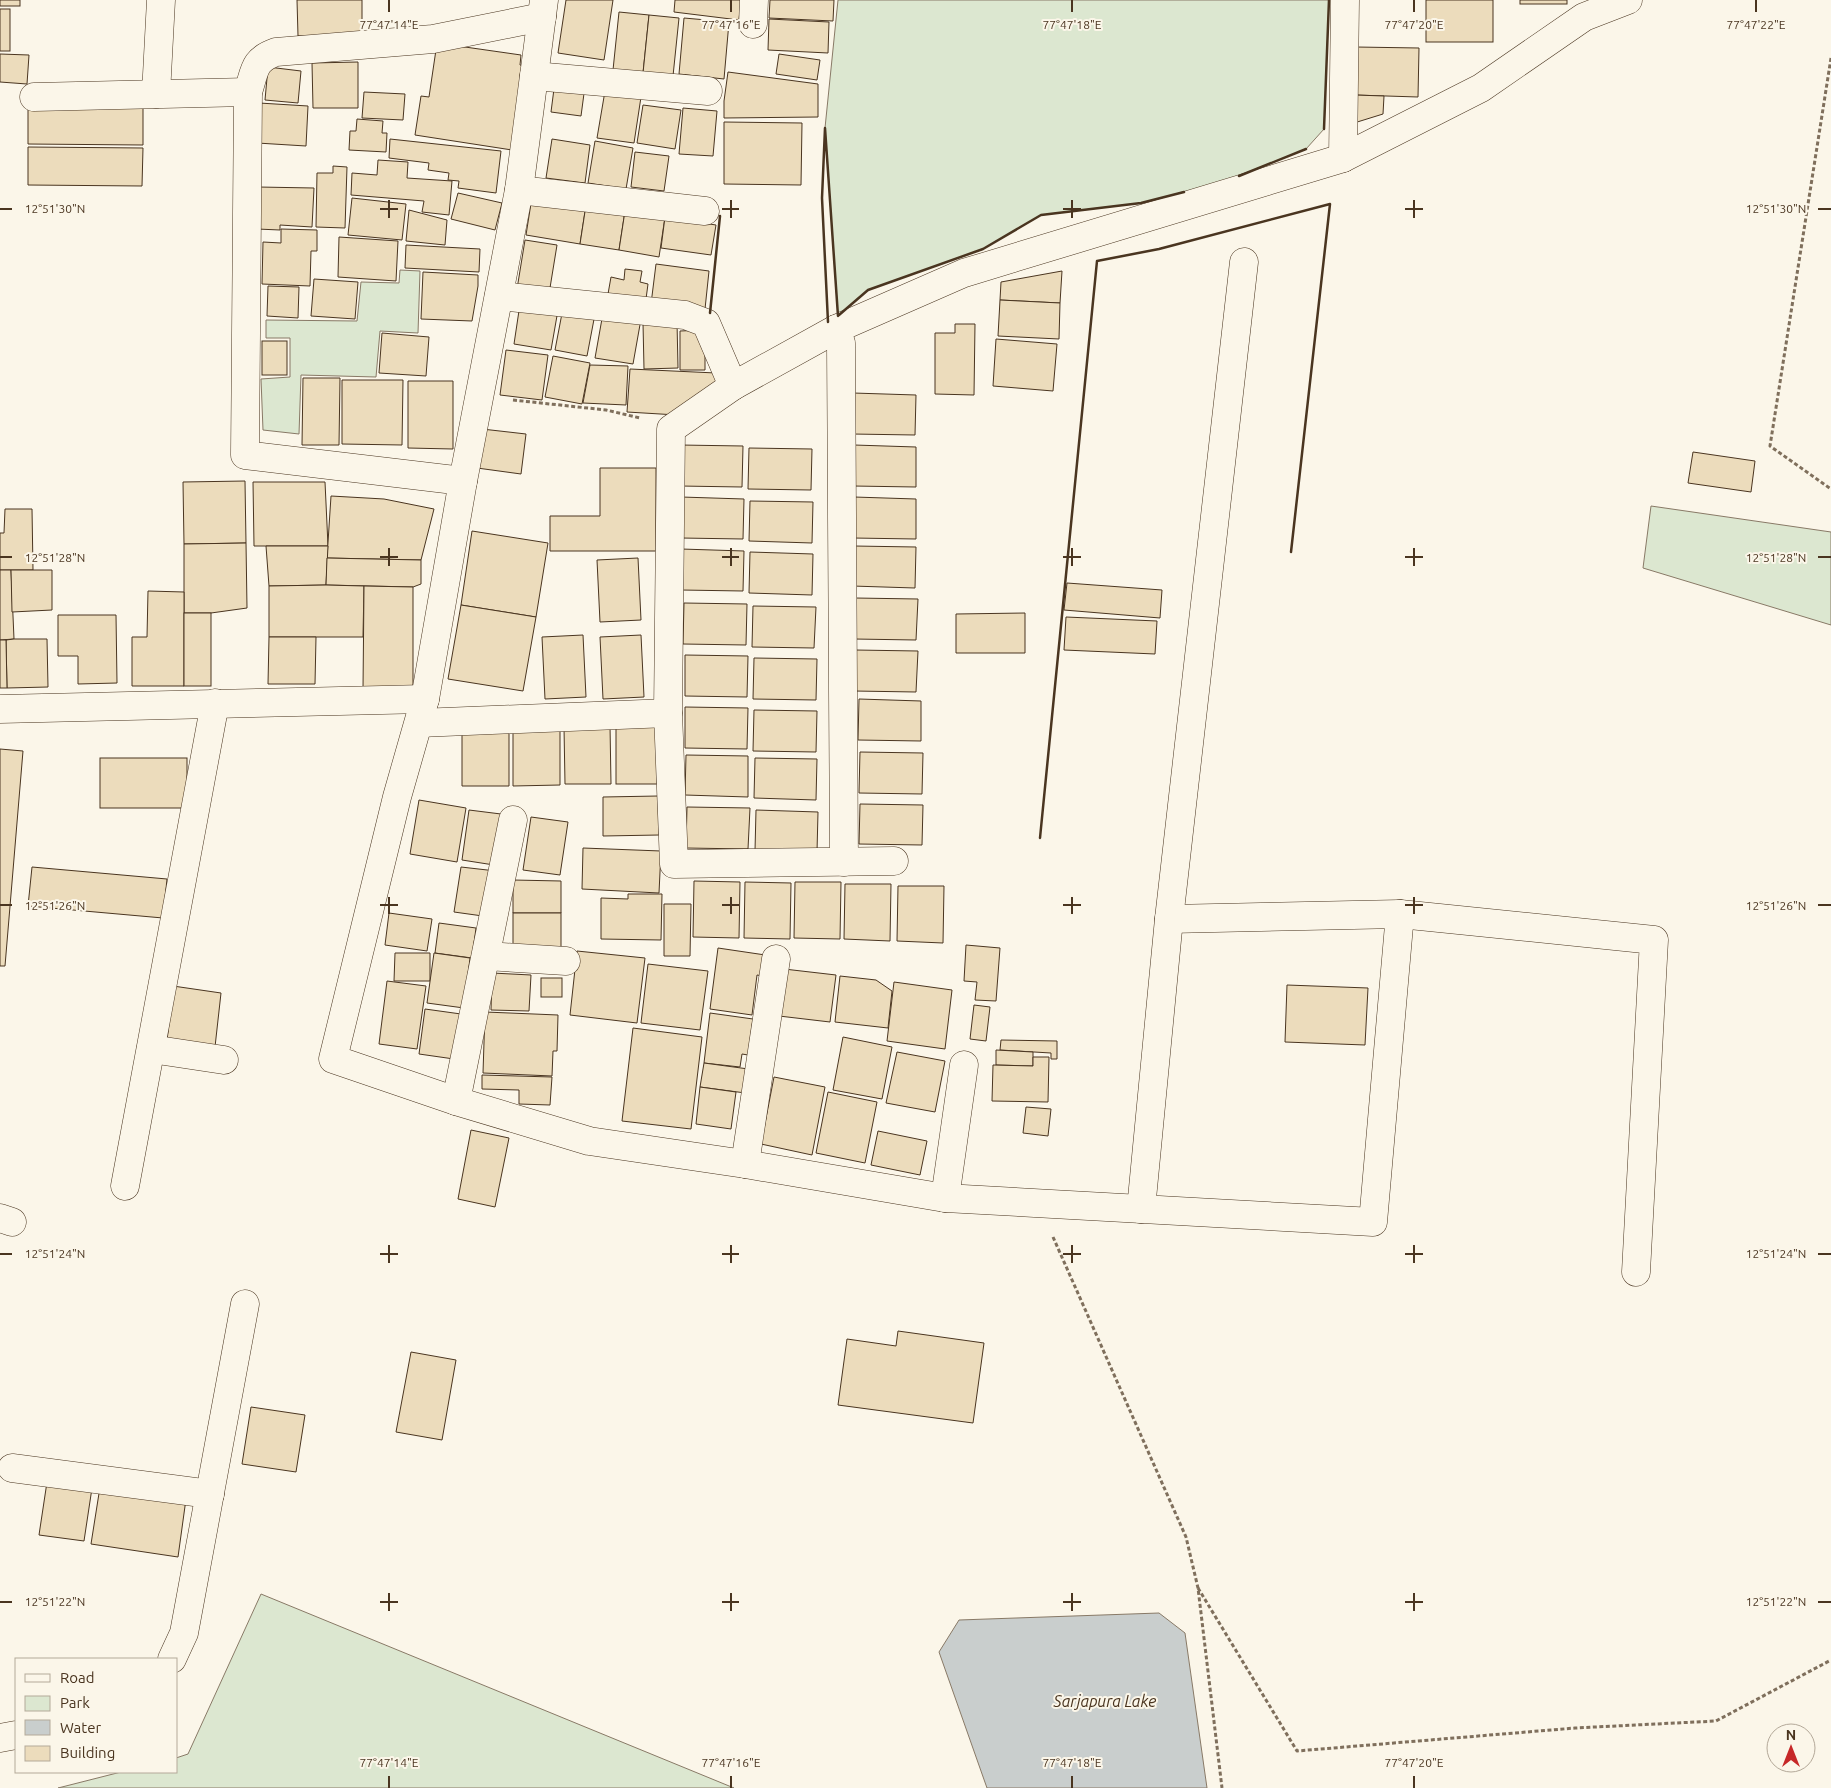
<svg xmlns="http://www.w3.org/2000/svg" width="1831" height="1788" font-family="Ubuntu,sans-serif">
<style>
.green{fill:#dce7d0;stroke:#887966}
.water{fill:#c9cecd;stroke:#887966}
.building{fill:#ecdcbc;stroke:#4a3520}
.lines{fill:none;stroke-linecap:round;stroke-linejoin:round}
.minor-casing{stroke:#4a3520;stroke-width:29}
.path{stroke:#7f6f5c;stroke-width:3;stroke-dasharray:4 2.5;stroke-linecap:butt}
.minor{stroke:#fbf6e9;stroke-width:28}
.wall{stroke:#4a3520;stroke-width:2.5}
.ticks{fill:none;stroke:#4a3520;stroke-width:2}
.labels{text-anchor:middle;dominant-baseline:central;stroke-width:4;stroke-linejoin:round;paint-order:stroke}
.water-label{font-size:16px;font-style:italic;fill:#4a3520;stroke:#fbf6e9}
.ticks-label{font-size:12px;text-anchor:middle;fill:#4a3520;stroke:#fbf6e9;stroke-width:4;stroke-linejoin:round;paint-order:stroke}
</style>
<rect width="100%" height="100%" fill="#fbf6e9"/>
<g class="green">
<polygon points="838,0 1329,0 1324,129 1306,149 1218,184 1141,203 1041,215 983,249 868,290 838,316 825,128"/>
<polygon points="400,270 420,271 418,333 380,331 376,377 301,375 299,434 263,430 261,379 290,377 290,338 266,338 266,320 357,321 361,282 399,283"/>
<polygon points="1651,506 1831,532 1831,625 1643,568"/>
<polygon points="261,1594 734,1788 58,1788 121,1772 176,1772 176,1758 188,1754"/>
</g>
<polygon class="water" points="1159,1613 1185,1633 1207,1788 987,1788 939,1652 959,1620"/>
<g class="building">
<rect x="0" y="0" width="20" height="6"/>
<polygon points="297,0 362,0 362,36 298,36"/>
<polygon points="566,0 613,0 604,60 558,53"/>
<polygon points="675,0 741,0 739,20 674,12"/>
<polygon points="770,0 834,0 833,21 769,18"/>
<rect x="1426" y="0" width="67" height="42"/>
<rect x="1520" y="0" width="47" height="4"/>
<rect x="0" y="9" width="10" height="42"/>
<polygon points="619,12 649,15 643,73 613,70"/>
<polygon points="649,15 679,18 673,76 643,73"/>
<polygon points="684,18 729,22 724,79 679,74"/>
<polygon points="769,19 829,22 828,53 768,50"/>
<polygon points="437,43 521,55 520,65 530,67 512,150 415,135 421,96 429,97"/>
<polygon points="1356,47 1419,48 1418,97 1355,95"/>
<polygon points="0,54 29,55 27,84 0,82"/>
<polygon points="779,54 820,60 817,80 776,74"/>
<polygon points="358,62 358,108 313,108 312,63"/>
<polygon points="268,67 301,71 298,103 265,100"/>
<polygon points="728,72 818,84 818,117 724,118 724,101"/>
<polygon points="555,81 585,86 581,116 551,112"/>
<polygon points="605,91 641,97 634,143 597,138"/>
<polygon points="364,92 405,94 403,120 362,118"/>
<polygon points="1355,95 1384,96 1383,114 1354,123"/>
<polygon points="259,103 308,106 306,146 257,143"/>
<polygon points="643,105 681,110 675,149 637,143"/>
<polygon points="28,107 143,108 143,145 28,144"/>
<polygon points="683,108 717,111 713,156 679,154"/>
<polygon points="357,119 383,121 382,133 387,133 386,152 349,150 350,131 356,131"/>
<polygon points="724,122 802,123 801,185 724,184"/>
<polygon points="390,139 501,151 496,193 458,188 459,181 448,180 449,173 428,170 429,163 389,158"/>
<polygon points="552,139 590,145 585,183 546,178"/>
<polygon points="595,141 633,148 626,189 588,183"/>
<polygon points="28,147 143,148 142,186 28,185"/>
<polygon points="635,152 669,156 664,191 631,187"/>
<polygon points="378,160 408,162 407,178 452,181 449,215 422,212 424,201 351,195 352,173 377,175"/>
<polygon points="333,166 347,167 345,228 316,227 317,173 333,173"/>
<polygon points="258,187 314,188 312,227 280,225 280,230 257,229"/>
<polygon points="458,193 502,203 495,230 451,219"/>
<polygon points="532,197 586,205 580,244 526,235"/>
<polygon points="352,198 406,204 402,240 348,235"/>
<polygon points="586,205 625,211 619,250 580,244"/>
<polygon points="409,210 447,220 445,245 406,241"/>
<polygon points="625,211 665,217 659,257 619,250"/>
<polygon points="665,217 716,225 711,255 661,248"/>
<polygon points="281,229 317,230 317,251 311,251 310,286 262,284 263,242 281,243"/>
<polygon points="339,237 398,241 396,281 338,277"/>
<polygon points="525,240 557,245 549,294 517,289"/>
<polygon points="406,245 480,249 479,272 405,268"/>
<polygon points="656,264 709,271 705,309 651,304"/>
<polygon points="625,269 642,271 640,282 648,284 646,299 608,294 611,277 624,280"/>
<polygon points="1062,271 1060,303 1000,300 1001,282"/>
<polygon points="423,272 478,275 478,286 472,321 421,319"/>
<polygon points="314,279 358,282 355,319 311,316"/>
<polygon points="268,286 299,287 298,318 267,316"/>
<polygon points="1000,300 1060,303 1059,339 998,336"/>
<polygon points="520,304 558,310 551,350 514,344"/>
<polygon points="563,308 595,314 587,356 555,350"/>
<polygon points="603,313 641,319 633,364 595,358"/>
<polygon points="677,322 678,368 644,369 643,323"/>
<polygon points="955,324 975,324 974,395 935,394 935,333 955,333"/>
<polygon points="705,330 705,370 680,370 680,331"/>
<polygon points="382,333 429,337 426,376 379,373"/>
<polygon points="996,339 1057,344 1053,391 993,386"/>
<rect x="262" y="341" width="25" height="34"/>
<polygon points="506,350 548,355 542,400 500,395"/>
<polygon points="553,356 590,363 582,404 545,397"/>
<polygon points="590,365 628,366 626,405 583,403"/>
<polygon points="630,369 716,373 715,392 677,415 627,412"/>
<polygon points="303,378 340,378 339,445 302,445"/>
<polygon points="342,380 403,380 402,445 342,444"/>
<polygon points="408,381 453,381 453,449 408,448"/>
<polygon points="853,393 916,395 915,435 852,434"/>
<polygon points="482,429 526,434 521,474 477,468"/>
<polygon points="680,445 743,446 742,487 680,486"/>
<polygon points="854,445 916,447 916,487 853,486"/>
<polygon points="749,448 812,449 811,490 748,489"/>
<polygon points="1693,452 1755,461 1751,492 1688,483"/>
<polygon points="600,468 656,468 656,551 550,551 550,516 600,516"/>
<polygon points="245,481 246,543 184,544 183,482"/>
<polygon points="253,482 325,482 328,546 254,546"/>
<polygon points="331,496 384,499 434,509 421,560 327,558"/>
<polygon points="681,497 744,499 743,539 681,538"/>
<polygon points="854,497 916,499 916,539 853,538"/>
<polygon points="750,501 813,502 812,543 749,541"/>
<polygon points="5,509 32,509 33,570 0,570 0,533 4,533"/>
<polygon points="472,531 548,543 536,617 461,605"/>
<polygon points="246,543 247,608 211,613 184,613 184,544"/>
<polygon points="266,546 328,546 326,585 269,586"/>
<polygon points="854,546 916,547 915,588 852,586"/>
<polygon points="681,549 744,551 743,591 681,590"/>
<polygon points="750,552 813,554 812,595 749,593"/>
<polygon points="327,558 421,560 421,584 413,587 326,585"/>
<polygon points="638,558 641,620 600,622 597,560"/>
<polygon points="0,570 11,570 14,639 0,640"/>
<polygon points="11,570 52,570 52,610 12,612"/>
<polygon points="1067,583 1162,590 1160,618 1064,610"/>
<polygon points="326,585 364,586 363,637 269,637 269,586"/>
<polygon points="364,586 413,587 413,689 363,689"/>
<polygon points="148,591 184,592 184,686 132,686 132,637 147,637"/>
<polygon points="855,598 918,599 916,640 854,639"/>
<polygon points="684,603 747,604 746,645 683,644"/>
<polygon points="461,605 536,617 523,691 448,679"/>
<polygon points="753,606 816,607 814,648 752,647"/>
<rect x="184" y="613" width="27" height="73"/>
<polygon points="1025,613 1025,653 956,653 956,614"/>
<polygon points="58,615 116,615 117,683 78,684 78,656 58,656"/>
<polygon points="1066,617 1157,621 1155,654 1064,650"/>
<polygon points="583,635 586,697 545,699 542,637"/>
<polygon points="641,635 644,697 603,699 600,637"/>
<polygon points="269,637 316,637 315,684 268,684"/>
<polygon points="14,639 47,639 48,687 7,688 6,640"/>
<polygon points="0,640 6,640 7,688 0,688"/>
<polygon points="855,650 918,651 916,692 854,691"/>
<polygon points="685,655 748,656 747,697 685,696"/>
<polygon points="754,658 817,659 816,700 753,699"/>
<polygon points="859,699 921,701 921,741 858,740"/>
<polygon points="685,707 748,708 747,749 685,748"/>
<polygon points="754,710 817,711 816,752 753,751"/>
<rect x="616" y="725" width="41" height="59"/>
<polygon points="610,726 611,784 565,784 564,727"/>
<polygon points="513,729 560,729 560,785 513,786"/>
<polygon points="509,730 509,786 462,786 462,731"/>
<polygon points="0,749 23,751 5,966 0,966"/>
<polygon points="860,752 923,753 922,794 859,793"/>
<polygon points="686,755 748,756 748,797 685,795"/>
<rect x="100" y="758" width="87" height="50"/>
<polygon points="755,758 817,759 816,800 754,798"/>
<polygon points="658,796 659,835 603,836 603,797"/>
<polygon points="419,800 466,808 457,862 410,854"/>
<polygon points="860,804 923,805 922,845 859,844"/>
<polygon points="687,807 750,808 748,849 686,848"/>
<polygon points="469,810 501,814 494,865 462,860"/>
<polygon points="756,810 818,812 817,852 755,851"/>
<polygon points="531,817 568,822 560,875 523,870"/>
<polygon points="583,848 661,851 659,893 582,889"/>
<polygon points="32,867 167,879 163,918 28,906"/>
<polygon points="461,867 496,871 490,917 454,912"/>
<polygon points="513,880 561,881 561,913 513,913"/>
<polygon points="694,881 740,882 739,938 693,937"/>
<polygon points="745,882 791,883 790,939 744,938"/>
<polygon points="795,882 841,882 840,939 794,938"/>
<polygon points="845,884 891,884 890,941 844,939"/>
<polygon points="898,886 944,886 943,943 897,941"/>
<polygon points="628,894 662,894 661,940 601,939 601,898 628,899"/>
<polygon points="664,904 691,904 690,956 664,956"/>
<polygon points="389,913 432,919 427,951 385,945"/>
<rect x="513" y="913" width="48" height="37"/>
<polygon points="439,923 476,928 472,958 435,953"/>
<polygon points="966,945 1000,948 996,1001 975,1000 977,982 964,981"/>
<polygon points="718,948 772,956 769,977 757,975 752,1015 710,1009"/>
<polygon points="577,951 645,958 637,1023 570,1015"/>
<polygon points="395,953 430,953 430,981 394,981"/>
<polygon points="434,953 470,958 464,1008 427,1003"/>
<polygon points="648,964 708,971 700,1030 641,1023"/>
<polygon points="784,969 836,975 830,1022 779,1016"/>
<polygon points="492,973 531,975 529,1011 491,1010"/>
<polygon points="840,976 876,980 892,991 888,1028 835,1022"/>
<rect x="541" y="978" width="21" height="19"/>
<polygon points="387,981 426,986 417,1049 379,1044"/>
<polygon points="894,982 952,990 945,1049 887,1041"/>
<polygon points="1287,985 1368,988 1365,1045 1285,1042"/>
<polygon points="173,986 221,993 215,1047 167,1041"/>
<polygon points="974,1005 990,1007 986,1041 970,1039"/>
<polygon points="425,1009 461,1014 454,1059 419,1054"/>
<polygon points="485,1012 558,1015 557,1051 553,1051 552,1076 483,1073"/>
<polygon points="710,1013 753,1019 748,1055 742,1054 740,1067 704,1063"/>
<polygon points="633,1028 702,1037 691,1129 622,1121"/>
<polygon points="843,1037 892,1047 882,1099 833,1090"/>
<polygon points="1001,1040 1057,1041 1057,1059 1051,1059 1051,1053 1000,1050"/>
<polygon points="996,1050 1033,1052 1033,1066 996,1065"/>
<polygon points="897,1052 945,1061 935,1112 886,1103"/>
<polygon points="1033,1057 1049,1057 1048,1102 992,1101 993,1065 1033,1066"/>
<polygon points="704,1063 756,1070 753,1094 700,1087"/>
<polygon points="482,1075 552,1077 550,1105 519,1104 519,1090 482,1089"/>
<polygon points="774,1077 825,1087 812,1155 761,1144"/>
<polygon points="700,1087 736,1092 731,1129 696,1124"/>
<polygon points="828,1092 877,1102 865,1163 816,1153"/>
<polygon points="1026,1107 1051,1109 1048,1136 1023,1133"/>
<polygon points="471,1130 509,1138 495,1207 458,1199"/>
<polygon points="878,1131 927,1141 920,1175 871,1165"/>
<polygon points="898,1331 984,1343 973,1423 838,1405 847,1339 896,1346"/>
<polygon points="411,1352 456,1360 442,1440 396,1432"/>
<polygon points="251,1407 305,1415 296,1472 242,1464"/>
<polygon points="47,1482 92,1488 84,1541 39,1535"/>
<polygon points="100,1487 186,1499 178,1557 91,1544"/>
</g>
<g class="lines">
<defs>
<g id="minor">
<polyline points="544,0 519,190 463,481 425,699 397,797 333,1059 456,1101 589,1141 745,1164 945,1198 1373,1222 1400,914"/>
<polyline points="753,24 754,0"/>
<polyline points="534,76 708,91"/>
<polyline points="156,94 161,0"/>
<polyline points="34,97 248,92"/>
<polyline points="1343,158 1345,0"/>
<polyline points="519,190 705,211"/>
<polyline points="499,296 685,315 706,323 733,386"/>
<polyline points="836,329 841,343 844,862"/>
<path d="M463,481L245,455L248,92C255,71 253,60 276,52L433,39L542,17"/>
<polyline points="0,709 425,699"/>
<polyline points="419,723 668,713"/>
<polyline points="894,861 674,864 668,713 671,429 733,386 836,329 964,273 1343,158 1481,88 1584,17 1628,0"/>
<polyline points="1169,919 1400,914 1654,940 1636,1272"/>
<polyline points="486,956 566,961"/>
<polyline points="151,1049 224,1060"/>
<polyline points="456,1101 513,820"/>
<polyline points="745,1164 776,959"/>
<polyline points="125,1186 215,703"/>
<polyline points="945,1198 964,1065"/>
<polyline points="1141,1209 1169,919 1244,262"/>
<polyline points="0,1218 12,1222"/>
<polyline points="12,1468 210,1494"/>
<polyline points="172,1659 184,1633 245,1304"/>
<polyline points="0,1738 16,1735"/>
</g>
</defs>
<use href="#minor" class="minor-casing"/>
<g class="path">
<polyline points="1831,58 1770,446 1831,489"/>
<polyline points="513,400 606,410 640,418"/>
<polyline points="1053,1237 1186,1537 1198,1588 1222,1788"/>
<polyline points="1198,1588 1297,1751 1575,1728 1716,1721 1831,1660"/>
</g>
<use href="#minor" class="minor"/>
<g class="wall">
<polyline points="1324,129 1329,0"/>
<polyline points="1239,176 1306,149"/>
<polyline points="710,313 720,216"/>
<polyline points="839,315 868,290 983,249 1041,215 1141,203 1184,192"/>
<polyline points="828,322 822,198 825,128 838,316"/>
<polyline points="1040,838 1097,261 1159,249 1330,204 1291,552"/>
</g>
</g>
<path class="ticks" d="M389,0V12M731,0V12M1072,0V12M1414,0V12M1756,0V12M389,200V218M731,200V218M1072,200V218M1414,200V218M0,209H12M380,209H398M722,209H739M1063,209H1081M1405,209H1423M1818,209H1831M389,548V566M731,548V566M1072,548V566M1414,548V566M0,557H12M380,557H398M722,557H739M1063,557H1081M1405,557H1423M1818,557H1831M389,897V914M731,897V914M1072,897V914M1414,897V914M0,905H12M380,905H398M722,905H739M1063,905H1081M1405,905H1423M1818,905H1831M389,1245V1263M731,1245V1263M1072,1245V1263M1414,1245V1263M0,1254H12M380,1254H398M722,1254H739M1063,1254H1081M1405,1254H1423M1818,1254H1831M389,1593V1611M731,1593V1611M1072,1593V1611M1414,1593V1611M0,1602H12M380,1602H398M722,1602H739M1063,1602H1081M1405,1602H1423M1818,1602H1831M389,1776V1788M731,1776V1788M1072,1776V1788M1414,1776V1788"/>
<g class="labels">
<g class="water-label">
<text x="1105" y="1701">Sarjapura Lake</text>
</g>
</g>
<g class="ticks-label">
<text x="389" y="29">77°47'14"E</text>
<text x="731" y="29">77°47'16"E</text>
<text x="1072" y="29">77°47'18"E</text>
<text x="1414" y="29">77°47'20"E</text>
<text x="1756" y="29">77°47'22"E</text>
<text x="55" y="213">12°51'30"N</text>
<text x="1776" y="213">12°51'30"N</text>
<text x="55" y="562">12°51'28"N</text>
<text x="1776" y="562">12°51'28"N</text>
<text x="55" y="910">12°51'26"N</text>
<text x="1776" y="910">12°51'26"N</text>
<text x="55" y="1258">12°51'24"N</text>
<text x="1776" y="1258">12°51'24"N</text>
<text x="55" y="1606">12°51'22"N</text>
<text x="1776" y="1606">12°51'22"N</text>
<text x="389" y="1767">77°47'14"E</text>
<text x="731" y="1767">77°47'16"E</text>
<text x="1072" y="1767">77°47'18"E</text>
<text x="1414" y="1767">77°47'20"E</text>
</g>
<rect x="15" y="1658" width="162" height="115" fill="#fbf6e9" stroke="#b4a999"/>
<rect x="25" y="1674" width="25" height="8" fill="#fbf6e9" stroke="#b4a999"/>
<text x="60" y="1683" font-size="15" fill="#4a3520">Road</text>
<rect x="25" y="1696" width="25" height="15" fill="#dce7d0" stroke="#b4a999"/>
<text x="60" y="1708" font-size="15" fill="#4a3520">Park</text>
<rect x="25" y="1720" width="25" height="15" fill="#c9cecd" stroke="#b4a999"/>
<text x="60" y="1733" font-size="15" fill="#4a3520">Water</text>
<rect x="25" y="1746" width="25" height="15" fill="#ecdcbc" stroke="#b4a999"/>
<text x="60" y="1758" font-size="15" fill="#4a3520">Building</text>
<g transform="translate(1791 1748)"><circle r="24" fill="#fbf6e9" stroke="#b4a999"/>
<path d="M0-4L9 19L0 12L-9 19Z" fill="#c62828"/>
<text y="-8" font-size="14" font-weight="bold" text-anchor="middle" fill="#4a3520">N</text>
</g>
</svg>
